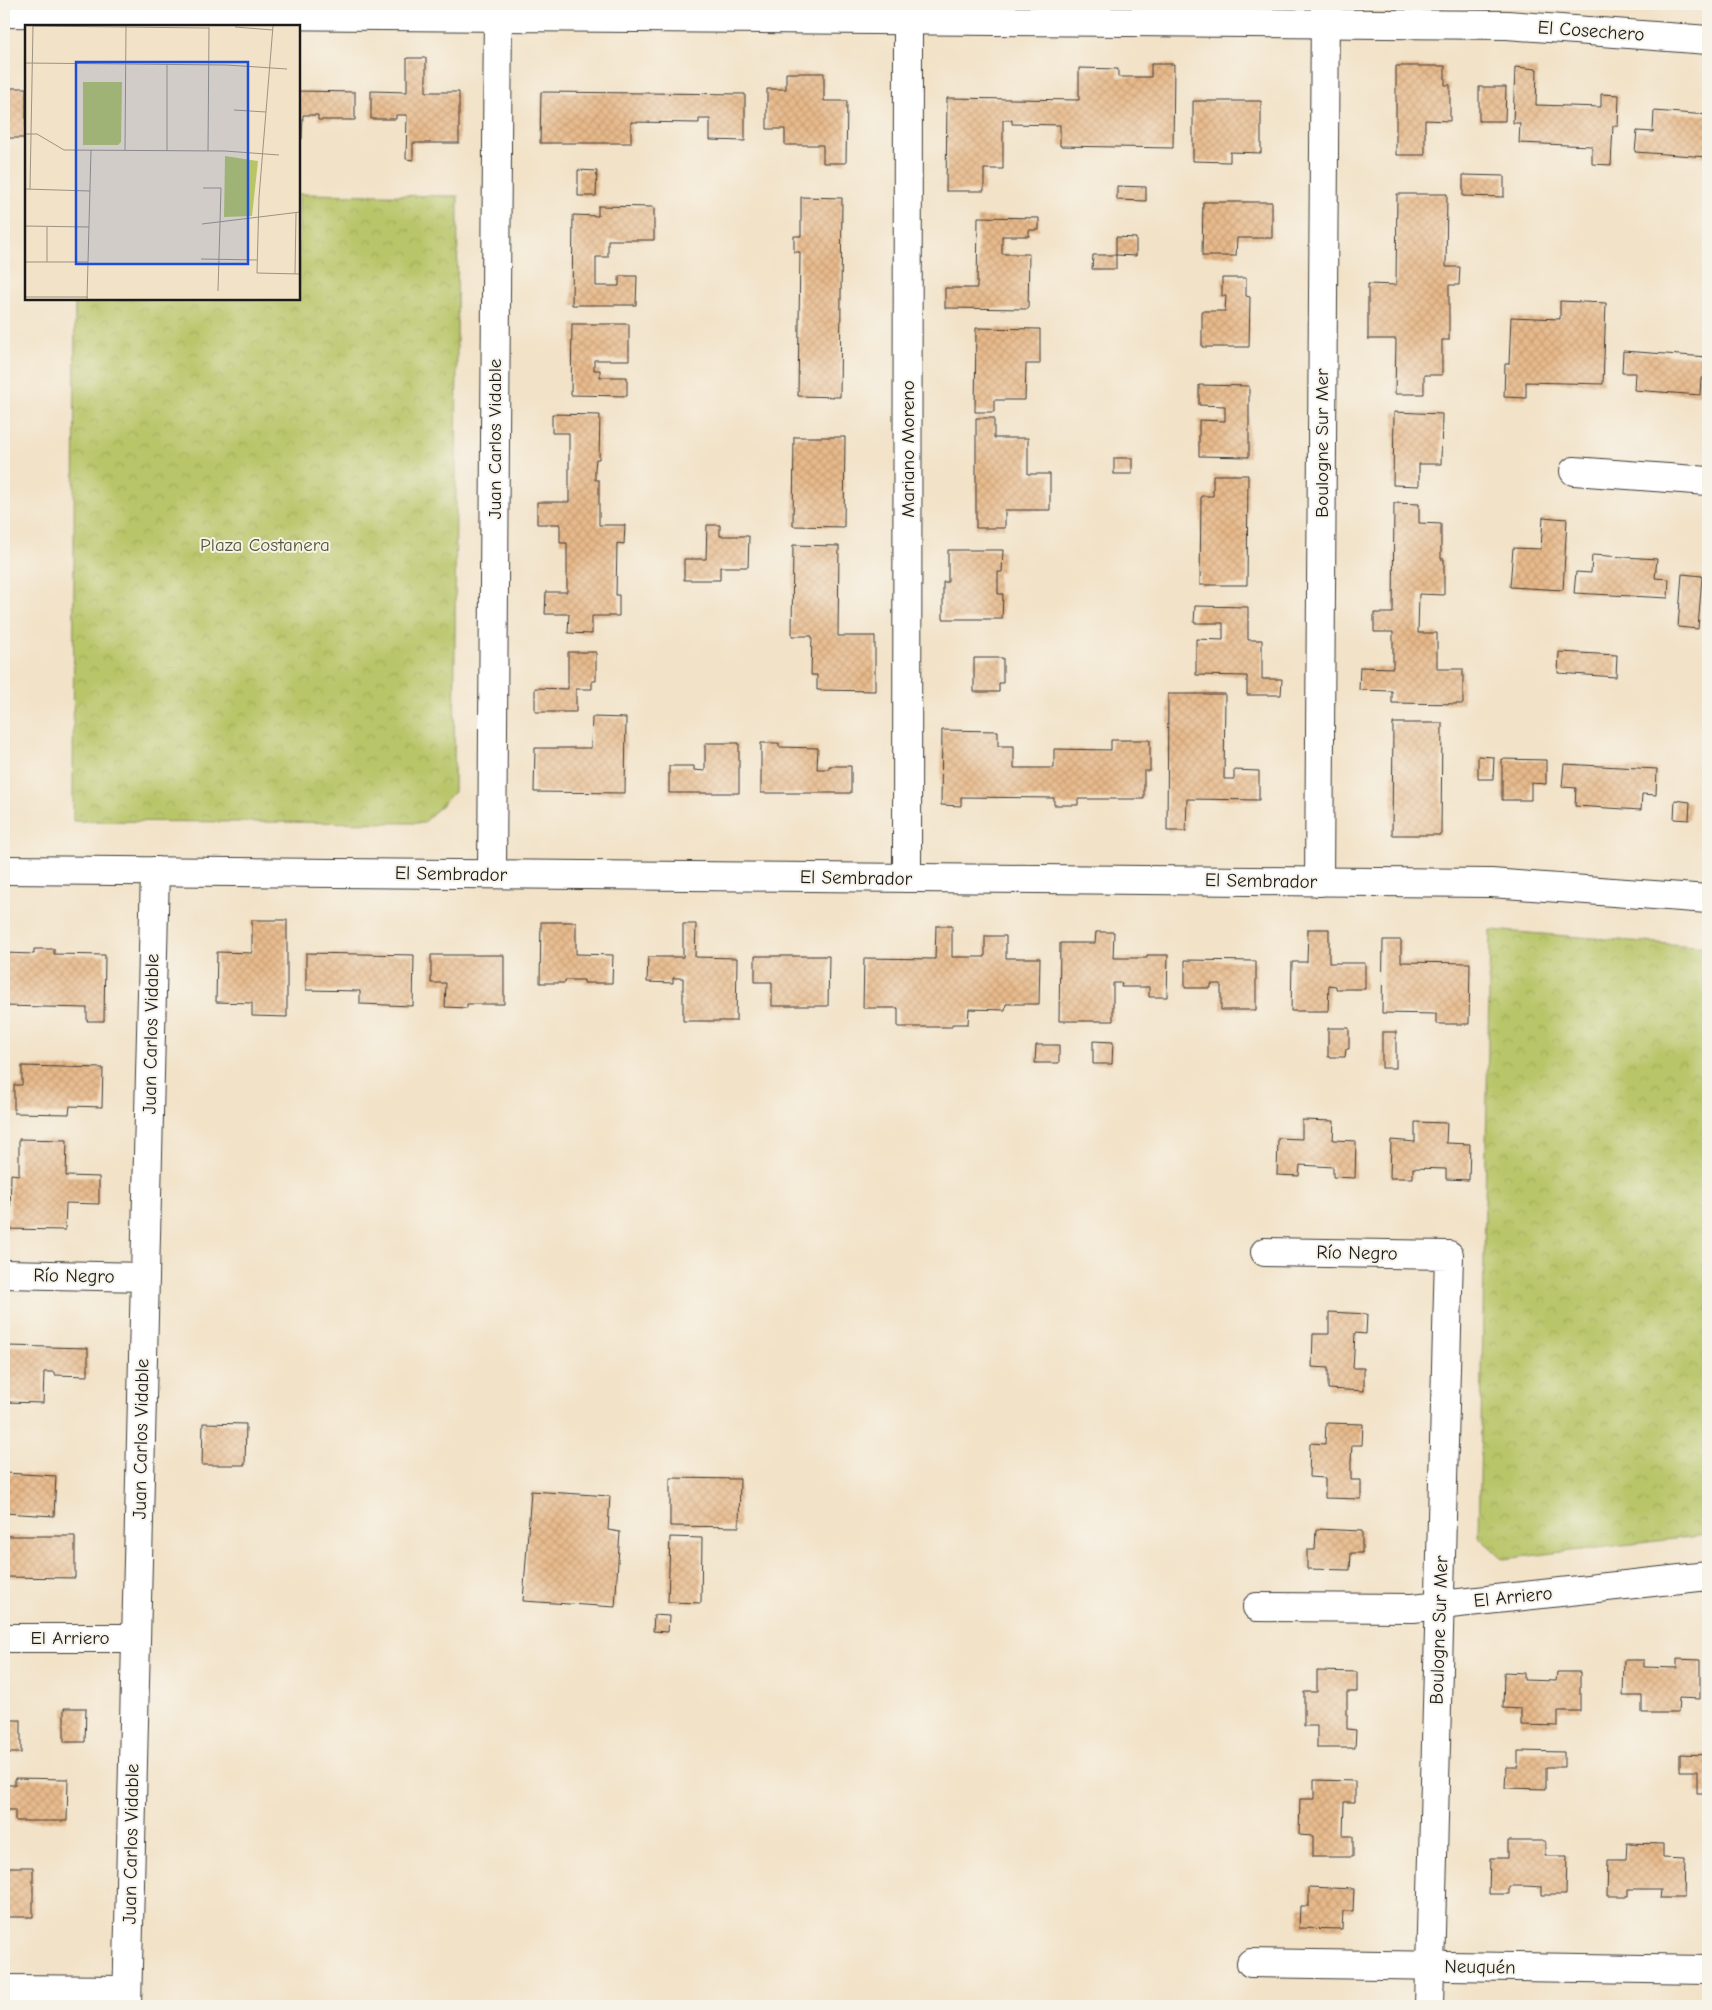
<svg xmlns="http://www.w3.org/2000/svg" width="1712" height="2010" font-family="'Comic Neue',sans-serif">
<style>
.park{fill:url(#park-crowns);stroke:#6a7042}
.building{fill:url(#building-cross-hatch)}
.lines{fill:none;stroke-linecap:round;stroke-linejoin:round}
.minor-casing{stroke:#3c3a36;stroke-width:30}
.minor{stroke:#fff;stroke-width:28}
.labels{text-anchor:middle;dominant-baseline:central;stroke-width:4;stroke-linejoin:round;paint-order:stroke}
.street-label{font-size:19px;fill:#1c1c1c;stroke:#f7f3e8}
.park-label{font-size:19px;fill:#535736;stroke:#f7f3e8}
.inset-road{fill:none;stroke:#9c9383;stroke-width:1}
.view{fill:#1d4ed8;fill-opacity:0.15;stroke:#1d4ed8;stroke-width:2.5}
.inset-edge{fill:none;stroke:#1c1c1c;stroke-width:2.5}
</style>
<defs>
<pattern id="park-crowns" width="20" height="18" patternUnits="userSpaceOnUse" patternTransform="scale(1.25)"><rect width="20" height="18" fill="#b8c567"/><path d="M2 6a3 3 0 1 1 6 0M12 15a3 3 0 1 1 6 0" fill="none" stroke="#9ea959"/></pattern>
<pattern id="building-cross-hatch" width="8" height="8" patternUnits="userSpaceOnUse" patternTransform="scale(1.25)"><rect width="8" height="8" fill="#e8ba8b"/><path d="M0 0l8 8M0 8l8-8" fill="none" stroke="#c69f77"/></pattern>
</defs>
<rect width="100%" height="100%" fill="#f7f3e8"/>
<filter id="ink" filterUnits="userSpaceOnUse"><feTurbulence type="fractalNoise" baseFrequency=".02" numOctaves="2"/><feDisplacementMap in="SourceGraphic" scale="10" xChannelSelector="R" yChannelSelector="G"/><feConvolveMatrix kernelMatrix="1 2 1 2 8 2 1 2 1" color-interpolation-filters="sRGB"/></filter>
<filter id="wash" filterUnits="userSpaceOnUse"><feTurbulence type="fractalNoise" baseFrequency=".0096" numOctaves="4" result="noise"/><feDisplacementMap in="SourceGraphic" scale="20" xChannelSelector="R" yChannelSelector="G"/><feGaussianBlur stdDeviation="1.12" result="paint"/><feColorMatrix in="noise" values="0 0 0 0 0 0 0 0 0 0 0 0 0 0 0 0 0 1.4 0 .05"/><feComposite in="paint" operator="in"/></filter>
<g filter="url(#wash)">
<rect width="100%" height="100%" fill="#f2e2c7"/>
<g class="park">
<polygon points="299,194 458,196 454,792 424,823 73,821 75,299 299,299"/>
<polygon points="1490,930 1708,947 1708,1535 1503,1559 1479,1537"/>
</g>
<g id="blocks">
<g class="building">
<polygon points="407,58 426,58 426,92 459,92 459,143 413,143 413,160 406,159 407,115 396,115 396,119 371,119 371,91 407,92"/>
<polygon points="1151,64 1174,64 1173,148 1060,146 1060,125 1012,124 1012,120 1003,120 1003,169 984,169 984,191 946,191 947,98 1079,100 1079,68 1118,69 1118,77 1151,77"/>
<polygon points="1396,66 1445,66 1445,85 1450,85 1450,121 1425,120 1425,155 1396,155"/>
<polygon points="1515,67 1537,69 1536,105 1601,107 1601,94 1619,95 1618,126 1613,126 1611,165 1592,164 1592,146 1519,143 1520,123 1513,123"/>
<polygon points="786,73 824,73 824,101 847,101 846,163 823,163 823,145 785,145 785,129 767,129 767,89 786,89"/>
<polygon points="1479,87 1506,87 1505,121 1479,121"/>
<rect x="4" y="88" width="22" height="50"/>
<polygon points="299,91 355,92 355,120 318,120 318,115 303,115 302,139 299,139"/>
<polygon points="541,92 745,94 745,141 710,140 710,119 699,119 699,123 631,122 631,143 540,143"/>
<polygon points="1193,101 1261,101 1261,153 1230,152 1230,162 1193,161"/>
<polygon points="1654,111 1708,115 1708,157 1635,152 1637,131 1653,132"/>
<polygon points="578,170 597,171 596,196 578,196"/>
<polygon points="1463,175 1504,176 1504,197 1463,196"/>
<polygon points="1117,186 1146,187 1146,201 1117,200"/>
<polygon points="1397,194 1447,194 1446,267 1460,267 1459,285 1449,285 1449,340 1442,340 1442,375 1424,375 1424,394 1395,394 1396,339 1368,339 1368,284 1396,285"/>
<polygon points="801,197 842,198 840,397 798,396 800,252 794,252 794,236 801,236"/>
<polygon points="1203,202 1272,202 1272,238 1237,238 1236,256 1202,256"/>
<polygon points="598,206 654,207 654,240 608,240 608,257 596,257 596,286 619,286 619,276 637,276 636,305 572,305 573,215 598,216"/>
<polygon points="978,217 1039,218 1039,230 1029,230 1029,236 1002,236 1002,254 1029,254 1028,309 945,308 945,288 977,288"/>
<polygon points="1116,237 1136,238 1136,256 1116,255"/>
<polygon points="1093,255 1116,255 1116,269 1092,269"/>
<polygon points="1222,278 1246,278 1246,296 1250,297 1249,347 1202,347 1202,311 1225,311 1226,296 1222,296"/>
<polygon points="1560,301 1606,303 1603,384 1526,382 1526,398 1504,397 1505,364 1509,364 1511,317 1560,319"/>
<polygon points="572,324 629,324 629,360 594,360 594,370 600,370 600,377 627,377 627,396 571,395"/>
<polygon points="976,328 1040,329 1040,364 1026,364 1025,400 994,400 994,412 975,412"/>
<polygon points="1623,351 1708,357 1708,378 1701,378 1700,395 1634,390 1635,373 1622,373"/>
<polygon points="1199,385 1249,386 1249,457 1199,456 1199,420 1225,421 1225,406 1199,405"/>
<polygon points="1394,412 1442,414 1441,464 1419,464 1419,486 1393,485"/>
<polygon points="552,414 600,415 599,459 596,459 595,469 595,480 599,480 599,525 625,525 624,544 617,543 616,595 619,595 619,616 592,616 592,634 568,633 569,614 545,614 546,592 567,592 567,543 560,543 560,524 537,524 537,502 569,502 569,433 552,433"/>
<polygon points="976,418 994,418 994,438 1028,438 1028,474 1050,474 1050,510 1005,510 1005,528 976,528"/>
<polygon points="794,437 845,437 844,527 793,526"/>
<rect x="1114" y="458" width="18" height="16"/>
<polygon points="1213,475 1248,475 1247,585 1200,585 1201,496 1213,496"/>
<polygon points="1394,503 1419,504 1419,523 1441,524 1441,559 1444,559 1444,595 1419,594 1418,633 1437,633 1437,669 1463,669 1463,704 1392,703 1392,691 1359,690 1360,667 1393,668 1393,632 1374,632 1374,613 1393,613"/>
<polygon points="1543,517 1567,519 1563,590 1510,587 1513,548 1541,549"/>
<polygon points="707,525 720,525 720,536 749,536 748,567 720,567 720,580 684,580 684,559 706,559"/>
<polygon points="793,545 839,546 838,636 875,636 875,691 817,690 817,675 811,675 812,636 792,636"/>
<polygon points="948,550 1003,550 1002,572 998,572 998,594 1003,594 1002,619 943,619 943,582 948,582"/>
<polygon points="1592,555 1657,559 1655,578 1669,579 1668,598 1574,593 1576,572 1591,573"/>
<polygon points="1682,574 1702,576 1698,629 1678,627"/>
<polygon points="1195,606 1248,607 1248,640 1262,640 1262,679 1282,679 1281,695 1247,695 1247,676 1196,675 1196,639 1223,640 1223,623 1194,623"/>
<polygon points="568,652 596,652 596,681 592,681 592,689 576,689 576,712 535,712 535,688 568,689"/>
<polygon points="1559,652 1617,655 1616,677 1558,673"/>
<polygon points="974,658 1003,658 1003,683 999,683 999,692 974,692"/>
<polygon points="1168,694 1225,694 1224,779 1234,779 1234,770 1259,771 1259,800 1187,799 1186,831 1167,831"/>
<polygon points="592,717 626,718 625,793 534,792 535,748 591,748"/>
<polygon points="1393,723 1442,723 1441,835 1392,835"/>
<polygon points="942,730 998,731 998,746 1014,746 1014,768 1054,768 1054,749 1111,750 1111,740 1150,740 1150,771 1144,771 1144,799 1078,799 1078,805 1054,805 1054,798 961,797 961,806 941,805"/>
<polygon points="705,743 739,743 739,793 669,793 669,766 694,766 694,770 705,771"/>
<polygon points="761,743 779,743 779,747 818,748 817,769 829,769 829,766 851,766 851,793 761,793"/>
<polygon points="1478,756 1494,757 1493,779 1478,779"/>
<polygon points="1502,759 1546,760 1546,784 1531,783 1531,800 1502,800"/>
<polygon points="1564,764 1657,769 1656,795 1642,794 1641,810 1575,806 1576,788 1562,787"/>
<polygon points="1675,800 1690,802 1689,820 1674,819"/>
<polygon points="252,920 287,920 287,1017 252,1016 252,1003 216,1002 217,952 252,953"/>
<polygon points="541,922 576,922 576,954 613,955 612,983 584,983 584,980 565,980 565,983 540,983"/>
<polygon points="683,924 696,924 695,957 737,958 736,1021 683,1021 683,978 673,978 673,983 647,982 648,957 683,957"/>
<polygon points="936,926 952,926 952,957 985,957 985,936 1006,936 1006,958 1040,958 1039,1004 1006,1004 1005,1010 969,1009 968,1024 952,1024 952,1027 898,1027 898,1008 863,1008 864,958 935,959"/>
<polygon points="1308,929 1329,929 1329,963 1365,963 1365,989 1336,989 1336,986 1329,985 1328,1011 1291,1011 1292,962 1307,962"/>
<polygon points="1096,932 1114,932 1113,958 1147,958 1147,955 1168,955 1167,997 1149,997 1149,987 1121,987 1122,983 1113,983 1113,1021 1059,1021 1060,943 1095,943"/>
<polygon points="1383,940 1401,940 1401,962 1470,963 1469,1024 1436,1024 1436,1014 1382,1013"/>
<polygon points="34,949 54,949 54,954 105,955 104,1021 87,1021 87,1008 4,1006 4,953 34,954"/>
<polygon points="306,953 414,955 413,1006 360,1004 360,991 306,990"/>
<polygon points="431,955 504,955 504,1004 467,1004 467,1008 445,1007 446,983 431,983"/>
<polygon points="755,956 829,956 828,1006 772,1006 772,982 755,982"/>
<polygon points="1185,960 1256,961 1256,1010 1221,1010 1221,984 1211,984 1211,988 1185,988"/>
<polygon points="1328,1028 1349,1028 1349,1049 1346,1049 1345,1057 1328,1057"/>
<rect x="1382" y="1032" width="14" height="36"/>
<polygon points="1093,1041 1113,1042 1112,1064 1093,1064"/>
<polygon points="1036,1045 1059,1045 1059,1063 1035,1063"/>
<polygon points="22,1066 103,1068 102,1107 70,1106 69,1114 14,1113 14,1085 22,1085"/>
<polygon points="1302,1120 1334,1121 1333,1140 1356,1141 1355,1178 1333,1177 1333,1167 1300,1165 1299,1176 1277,1175 1278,1138 1302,1139"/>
<polygon points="1415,1122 1447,1123 1446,1143 1470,1144 1469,1180 1446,1179 1446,1169 1413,1168 1413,1178 1390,1178 1391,1140 1415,1142"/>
<polygon points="19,1139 67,1140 66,1176 99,1177 99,1204 66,1203 65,1230 4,1229 4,1218 10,1218 11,1174 19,1175"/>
<polygon points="1329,1312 1367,1314 1366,1334 1355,1333 1354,1352 1353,1368 1364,1368 1364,1391 1328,1389 1328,1368 1312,1367 1313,1334 1329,1334"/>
<polygon points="8,1346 88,1348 88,1376 55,1375 55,1372 44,1372 43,1403 4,1402 4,1375 8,1376"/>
<polygon points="203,1423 246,1424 245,1465 202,1465"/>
<polygon points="1326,1423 1363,1424 1362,1445 1352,1445 1351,1461 1351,1480 1361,1480 1361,1499 1325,1498 1325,1478 1309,1477 1310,1443 1325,1444"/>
<polygon points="6,1473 56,1476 54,1516 4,1513"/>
<polygon points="670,1478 740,1479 739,1527 670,1526"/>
<polygon points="531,1491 610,1496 608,1530 620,1532 615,1607 523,1601"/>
<polygon points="1316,1529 1362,1531 1362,1553 1351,1553 1350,1570 1307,1569 1307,1550 1315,1550"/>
<polygon points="4,1536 75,1536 75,1578 4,1577"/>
<polygon points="670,1537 702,1538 701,1603 668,1602"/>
<polygon points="654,1615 669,1616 668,1632 653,1631"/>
<polygon points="1677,1659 1700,1660 1700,1699 1679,1698 1678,1713 1642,1713 1642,1696 1623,1696 1624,1660 1644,1660 1644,1667 1677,1668"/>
<polygon points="1317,1671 1357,1672 1357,1692 1347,1692 1347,1729 1356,1730 1355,1748 1317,1748 1317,1726 1304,1726 1304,1692 1317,1692"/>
<polygon points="1504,1672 1524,1673 1524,1680 1556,1681 1557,1672 1580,1672 1580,1711 1558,1711 1558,1726 1521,1725 1521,1709 1503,1708"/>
<polygon points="64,1708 86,1708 85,1742 64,1742"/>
<rect x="4" y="1720" width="17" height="33"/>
<polygon points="1518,1751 1564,1752 1564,1767 1546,1767 1546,1789 1505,1788 1506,1767 1518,1767"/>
<polygon points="1680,1754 1708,1755 1708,1793 1697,1793 1697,1771 1680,1771"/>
<polygon points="15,1778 68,1779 67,1821 15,1821 15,1810 4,1810 4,1785 15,1785"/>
<polygon points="1314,1780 1355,1781 1355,1802 1344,1802 1343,1836 1353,1836 1353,1857 1313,1857 1313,1836 1299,1835 1300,1799 1314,1799"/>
<polygon points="1508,1841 1545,1841 1545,1856 1567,1856 1566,1895 1542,1895 1542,1887 1526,1886 1509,1886 1509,1894 1489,1894 1490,1858 1508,1858"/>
<polygon points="1627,1843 1663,1844 1663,1858 1685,1859 1684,1898 1660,1898 1661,1889 1628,1889 1628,1896 1607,1896 1608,1860 1626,1860"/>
<polygon points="1705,1844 1708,1844 1708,1888 1704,1888"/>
<polygon points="8,1867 33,1867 33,1917 4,1917 4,1883 8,1883"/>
<polygon points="1309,1887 1354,1889 1353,1911 1343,1911 1342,1929 1299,1928 1300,1906 1309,1906"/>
</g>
</g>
</g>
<g filter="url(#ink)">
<use href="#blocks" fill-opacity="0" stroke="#3c3a36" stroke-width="1"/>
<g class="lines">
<defs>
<g id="minor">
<polyline points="4,13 1507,25 1708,40"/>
<polyline points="1574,471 1708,481"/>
<polyline points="4,870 1491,883 1708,899"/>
<polyline points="492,874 498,4"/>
<polyline points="907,878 908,19"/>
<polyline points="1319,882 1325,5"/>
<polyline points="1265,1252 1449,1255 1429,2006"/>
<polyline points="4,1274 145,1277"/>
<polyline points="1257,1607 1413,1608 1708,1576"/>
<polyline points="4,1638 136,1638"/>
<polyline points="1251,1963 1708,1970"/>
<polyline points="4,1989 127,1990"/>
<polyline points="127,2006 155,871"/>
</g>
</defs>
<use href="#minor" class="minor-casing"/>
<use href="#minor" class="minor"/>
</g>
</g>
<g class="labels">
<g class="street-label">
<text transform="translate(1591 31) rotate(4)">El Cosechero</text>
<text transform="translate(495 439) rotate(-90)">Juan Carlos Vidable</text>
<text transform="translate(1322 443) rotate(-90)">Boulogne Sur Mer</text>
<text transform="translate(908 449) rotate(-90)">Mariano Moreno</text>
<text transform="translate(451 874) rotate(1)">El Sembrador</text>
<text transform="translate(856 878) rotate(1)">El Sembrador</text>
<text transform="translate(1261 881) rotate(1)">El Sembrador</text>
<text transform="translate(151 1034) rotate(-89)">Juan Carlos Vidable</text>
<text transform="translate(1357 1253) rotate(1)">Río Negro</text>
<text transform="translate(74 1276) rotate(1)">Río Negro</text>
<text transform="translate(141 1439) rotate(-89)">Juan Carlos Vidable</text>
<text transform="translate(1513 1597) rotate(-6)">El Arriero</text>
<text transform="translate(1439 1630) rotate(-88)">Boulogne Sur Mer</text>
<text x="70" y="1638">El Arriero</text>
<text transform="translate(131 1844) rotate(-89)">Juan Carlos Vidable</text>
<text transform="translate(1480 1967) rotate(1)">Neuquén</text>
</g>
<g class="park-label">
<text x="265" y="545">Plaza Costanera</text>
</g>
</g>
<g transform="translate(25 25)">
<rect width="275" height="275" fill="#f2e2c7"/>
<path d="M58,57H97L96,117L93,120H58ZM200,131L233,136L227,191L199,192Z" fill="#b8c567"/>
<path class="inset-road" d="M8,1L184,3M248,1L234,172L232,248L275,249M210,2L248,5M0,38L202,40L262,44M209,85L241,87M0,109H12L39,125L200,126L254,130M100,125L101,1M142,126V39M183,126L184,2M178,163H196L193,266M0,164L65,166M5,164L8,1M177,199L275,187M0,201L64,202M176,234L232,235M0,237H63M22,237V202M270,249L271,188M0,272H63M62,274L66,125"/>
<path class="view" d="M51,37H223V239H51Z"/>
<rect width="275" height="275" class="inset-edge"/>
</g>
<rect width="1712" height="2010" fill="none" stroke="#f7f3e8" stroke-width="20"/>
</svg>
